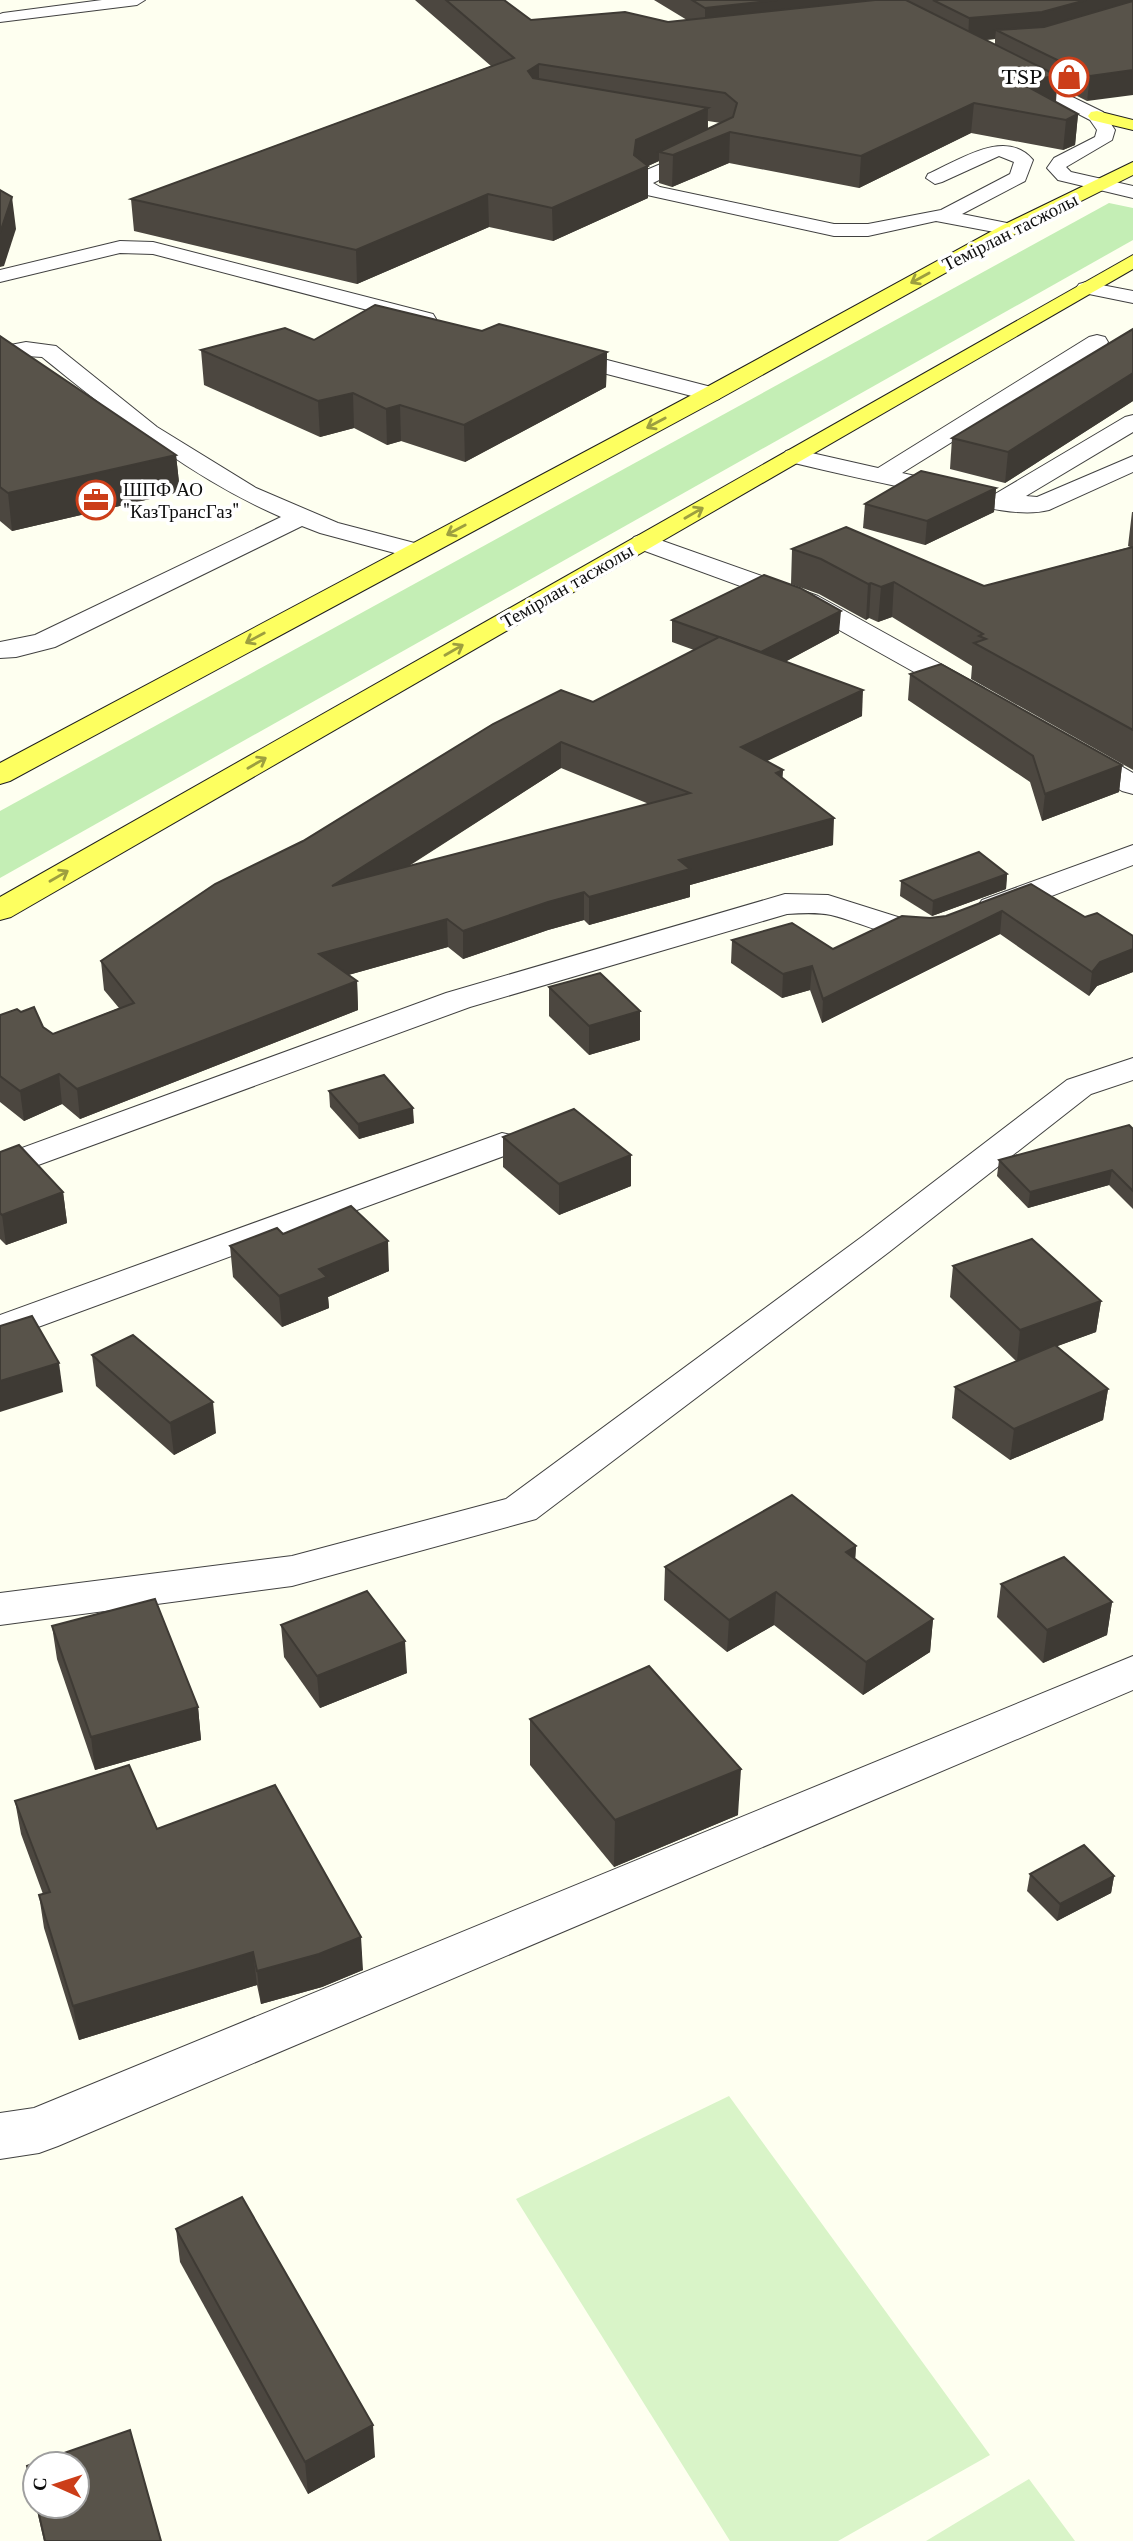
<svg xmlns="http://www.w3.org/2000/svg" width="1133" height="2541" font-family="'Libre Baskerville',serif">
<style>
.green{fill:#c4eeb5}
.pitch{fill:#d9f4c8}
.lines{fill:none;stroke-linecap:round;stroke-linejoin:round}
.minor-casing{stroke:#414141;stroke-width:2}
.major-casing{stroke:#1f1f1f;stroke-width:2}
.minor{fill:#fff;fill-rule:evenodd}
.major{fill:#fdff60;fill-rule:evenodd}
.wall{fill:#4c4740;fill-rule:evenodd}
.shaded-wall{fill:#3e3a34}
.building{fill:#58534a;stroke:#3e3a34;stroke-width:2;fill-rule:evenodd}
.oneway{stroke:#9d9f3f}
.labels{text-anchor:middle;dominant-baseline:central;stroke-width:7;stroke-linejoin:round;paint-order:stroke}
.far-poi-label{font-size:19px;fill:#0e0e0e;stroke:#fff;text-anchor:end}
.far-street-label{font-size:19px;fill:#0e0e0e;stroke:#fff}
</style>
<rect width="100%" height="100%" fill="#fefff0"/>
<polygon class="green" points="1109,203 1133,208 1133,240 0,878 0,811"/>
<g class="pitch">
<polygon points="729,2096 990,2455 838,2541 730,2541 516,2199"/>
<polygon points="1029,2479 1075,2541 926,2541"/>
</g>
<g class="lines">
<defs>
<g id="minor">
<polygon points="102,0 145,0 137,5 0,22 0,14 3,13"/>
<polygon points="1009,66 1103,112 1115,130 1112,140 1066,167 1071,172 1133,186 1133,198 1058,180 1047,168 1054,158 1095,137 1097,130 1090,120 1003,75 1001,71"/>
<path d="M708,144L717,149L714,153L653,183L660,187L834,224H868L941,210L1010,174L1014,162L999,156L942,182L935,184L926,178L928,174C958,161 1006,127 1033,160L1025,181L962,214L1017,225L1020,229L1017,233L1010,235L936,221L868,236H834L647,195L635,185L637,174Z"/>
<polygon points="120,241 153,242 433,314 436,319 433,324 425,325 153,254 120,253 0,282 0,270"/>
<polygon points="1086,282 1133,291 1133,303 1079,292 1076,288 1079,284"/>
<path d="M1097,335L1105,337L1108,342L1105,347L902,473L995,494L1125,417L1133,415V432L1026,496L1037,497L1133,456V472L1049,510C1014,519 962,501 927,493C879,482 834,473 786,461L782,456L786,451L794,449L878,468L1089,337Z"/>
<path d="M26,342L56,346L157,427L256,488L338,523L426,546L430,551L426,556L417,559L320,533L302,526L55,647L16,657L0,658V642L35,635L281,517C191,478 118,418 42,357L26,356L0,361V347Z"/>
<polygon points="557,347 719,389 722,394 719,399 711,401 549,359 546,354 549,349"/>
<polygon points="643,534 818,596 984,688 988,694 984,700 974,702 964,700 800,608 634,547 630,542 634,537"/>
<polygon points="1075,742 1085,745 1133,773 1133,794 1122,791 1065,757 1060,751 1065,745"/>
<polygon points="1133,845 1133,865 1004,914 993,917 982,914 977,907 982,900"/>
<path d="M785,894L828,895L901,918L944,922L949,929L944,936C902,946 871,925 831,915C817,912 802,913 787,914L470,1007L0,1179V1156L446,993Z"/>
<polygon points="1133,1058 1133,1080 1091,1094 889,1252 536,1519 292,1586 0,1625 0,1593 292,1556 506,1499 863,1236 1067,1080"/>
<polygon points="502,1133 515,1136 520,1144 515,1152 0,1341 0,1315"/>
<polygon points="1133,1656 1133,1690 58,2146 39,2153 0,2159 0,2113 34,2108"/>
</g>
<g id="major">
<polygon points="1097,111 1133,120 1133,130 1091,120 1088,116 1091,112"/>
<polygon points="1133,162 1133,175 1017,233 719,399 10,781 0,784 0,763 703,389 1003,225"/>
<polygon points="1133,255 1133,269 11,917 0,920 0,897"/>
</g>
</defs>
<use href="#minor" class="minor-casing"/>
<use href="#major" class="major-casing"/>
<use href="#minor" class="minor"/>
<use href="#major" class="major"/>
</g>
<g class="wall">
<path d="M415,0H504L531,20L668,22L687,20L654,0H1133L1087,101L1057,86L1056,102L1078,114L1075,145L1063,150L971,133L859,188L729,163L672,187L659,183V161L648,166V198L553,241L489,227L357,284L134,231L131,199L491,66ZM995,39V44L986,40ZM708,121L721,123L708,129Z"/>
<polygon points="1133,329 1133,401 1005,483 950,469 952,438"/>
<polygon points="482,331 607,352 606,387 465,462 401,441 387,445 354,428 320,437 204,385 201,350 314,340"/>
<polygon points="0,336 176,455 180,492 12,531 0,521"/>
<polygon points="996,488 994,512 925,545 863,528 865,504"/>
<polygon points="1132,512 1133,512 1133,770 971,679 972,666 892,617 878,622 869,618 866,620 819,594 791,584 792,549 984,586 1130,547 1128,546"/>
<path d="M672,620L839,633L785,662L862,716L766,761L783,770L782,778L833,845L690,885V897L589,925L584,920L548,930L463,959L448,947L348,975L357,981L358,1010L80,1119L62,1104L24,1121L0,1102V1015L43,1027L53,1034L119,1008L104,990L101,961L593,702L694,650L672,642ZM561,768L649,804L409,866Z"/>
<polygon points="910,674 1122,765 1119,792 1042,821 1030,782 908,700"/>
<polygon points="1007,874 1006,889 932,916 900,896 901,881"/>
<polygon points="1031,884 1085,917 1133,936 1133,972 1097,986 1089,996 1000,934 822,1023 810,990 782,998 731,963 732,940 833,949 930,918 946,916"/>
<polygon points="549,987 640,1011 640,1040 589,1055 549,1016"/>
<polygon points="329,1091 414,1123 359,1139 330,1107"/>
<polygon points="1133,1129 1133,1209 1109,1185 1028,1208 997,1176 999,1160"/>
<polygon points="503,1137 631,1186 559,1215 503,1167"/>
<polygon points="0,1152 63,1192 67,1223 6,1245 0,1239"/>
<polygon points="283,1234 389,1271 328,1297 329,1308 282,1327 233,1277 230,1246"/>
<polygon points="953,1266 1101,1301 1096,1332 1057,1346 1108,1389 1103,1420 1010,1460 952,1418 955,1387 1016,1361 950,1297"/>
<polygon points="92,1355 216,1433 174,1455 96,1386"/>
<polygon points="856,1546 855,1559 933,1619 930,1652 863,1695 774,1625 727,1652 664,1600 665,1567"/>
<polygon points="1001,1584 1112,1602 1107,1635 1043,1663 997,1617"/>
<polygon points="281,1625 407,1673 320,1708 284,1657"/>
<polygon points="52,1626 198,1707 201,1740 95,1770 57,1659"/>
<polygon points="530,1719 738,1815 614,1867 530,1765"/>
<polygon points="15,1801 157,1829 363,1970 322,1987 261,2004 257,1985 79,2040 44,1928 39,1895 43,1894 21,1834"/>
<polygon points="1030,1874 1114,1876 1111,1893 1057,1921 1027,1891"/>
<polygon points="176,2229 375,2457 308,2494 180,2262"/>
<polygon points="130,2430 161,2541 44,2541 36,2506 77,2506 77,2464 35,2464 35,2503 27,2466"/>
</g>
<g class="shaded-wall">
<polygon points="777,0 877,0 705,31 705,8"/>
<polygon points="1086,0 1133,0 1133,9 1011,38 996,30 995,39 968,41 969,18"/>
<polygon points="539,64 539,94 528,71"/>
<polygon points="1133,70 1133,95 1087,101 1090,76"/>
<polygon points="1058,76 1055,105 1017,81"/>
<polygon points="974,103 971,133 859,188 861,156"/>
<polygon points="708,108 707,138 659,152 659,161 641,169 648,166 648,198 553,241 552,208 634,155 636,140"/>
<polygon points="1078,114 1075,145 1063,150 1066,120"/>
<polygon points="730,132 729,163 672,187 673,155"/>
<polygon points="488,194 489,227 357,284 356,250"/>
<polygon points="12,197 16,229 4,266 0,267 0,233"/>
<polygon points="607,352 606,387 465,462 464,425"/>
<polygon points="1133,373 1133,401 1005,483 1008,452"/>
<polygon points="353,393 354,428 320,437 318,401"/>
<polygon points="400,405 401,441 387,445 386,409"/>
<polygon points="176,455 180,492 12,531 8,493"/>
<polygon points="996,488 994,512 925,545 927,521"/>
<polygon points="894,582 892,617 878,622 881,587"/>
<polygon points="871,583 869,618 866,620 868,584"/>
<polygon points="841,611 839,633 760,675 761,652"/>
<polygon points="863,690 862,716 740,774 741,747"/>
<polygon points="561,742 561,768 333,914 332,886"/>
<polygon points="1122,765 1119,792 1042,821 1045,794"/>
<polygon points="783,770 781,797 776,773"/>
<polygon points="834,818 833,845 690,885 690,897 589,925 589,897 679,860"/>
<polygon points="1007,874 1006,889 932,916 933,901"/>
<polygon points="584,892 584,920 548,930 463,959 463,931 548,902"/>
<polygon points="1002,911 1000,934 822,1023 823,999"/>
<polygon points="447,919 448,947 320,983 319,954"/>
<polygon points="1133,949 1133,972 1097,986 1089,996 1092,972 1100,962"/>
<polygon points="812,966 810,990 782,998 783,974"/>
<polygon points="357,981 358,1010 80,1119 77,1089"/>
<polygon points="640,1011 640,1040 589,1055 589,1026"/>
<polygon points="59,1074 62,1104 24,1121 20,1091"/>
<polygon points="413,1108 414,1123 359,1139 358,1124"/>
<polygon points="631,1155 631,1186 559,1215 559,1184"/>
<polygon points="1112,1170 1109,1185 1028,1208 1030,1192"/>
<polygon points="63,1192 67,1223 6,1245 2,1215"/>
<polygon points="388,1241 389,1271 328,1297 329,1308 282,1327 279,1296 319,1269"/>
<polygon points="1101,1301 1096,1332 1017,1361 1020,1330"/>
<polygon points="59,1363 63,1392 0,1412 0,1381"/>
<polygon points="1108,1389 1103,1420 1010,1460 1014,1429"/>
<polygon points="213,1402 216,1433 174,1455 170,1423"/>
<polygon points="856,1546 854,1578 846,1552"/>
<polygon points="776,1592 774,1625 727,1652 729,1620"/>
<polygon points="1112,1602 1107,1635 1043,1663 1047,1630"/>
<polygon points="933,1619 930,1652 863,1695 866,1662"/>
<polygon points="405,1641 407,1673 320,1708 317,1676"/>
<polygon points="198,1707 201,1740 95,1770 91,1737"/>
<polygon points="741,1769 738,1815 614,1867 615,1820"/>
<polygon points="1114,1876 1111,1893 1057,1921 1060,1904"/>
<polygon points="361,1937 363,1970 322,1987 261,2004 257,1971"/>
<polygon points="253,1952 257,1985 79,2040 73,2006"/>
<polygon points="373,2425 375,2457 308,2494 305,2462"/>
</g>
<g class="building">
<polygon points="446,0 504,0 531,20 625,12 668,22 875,0 906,0 1058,76 1017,81 1078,114 1066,120 974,103 861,156 730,132 673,155 659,152 733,117 737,103 725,93 539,64 528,71 533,78 708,108 636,140 634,155 648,166 552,208 488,194 356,250 131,199 514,58"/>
<polygon points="692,0 777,0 705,8"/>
<polygon points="933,0 1086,0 1042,12 969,18"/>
<polygon points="1133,1 1133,70 1090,76 996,30 1044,27"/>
<polygon points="0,190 12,197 0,233"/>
<polygon points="375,305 482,331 499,324 607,352 464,425 400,405 386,409 353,393 318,401 201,350 285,328 314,340"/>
<polygon points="1133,329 1133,373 1008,452 952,438"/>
<polygon points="0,336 176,455 8,493 0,487"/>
<polygon points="921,471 996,488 927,521 865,504"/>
<polygon points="846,527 984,586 1133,547 1133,730 974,643 986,639 979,636 983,634 894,582 881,587 871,583 868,584 821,559 792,549"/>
<polygon points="764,575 800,588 841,611 761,652 672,620"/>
<path d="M719,637L863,690L741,747L783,770L776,773L834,818L679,860L690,869L589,897L584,892L548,902L463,931L447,919L319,954L357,981L77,1089L59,1074L20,1091L0,1076V1015L17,1009L21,1012L34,1007L43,1027L53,1034L134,1003L101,961L215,884L303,841L493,724L561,690L593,702ZM561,742L690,793L332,886Z"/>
<polygon points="941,664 1122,765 1045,794 1033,756 910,674"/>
<polygon points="979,852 1007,874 933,901 901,881"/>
<polygon points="1031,884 1085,917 1097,913 1133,936 1133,949 1100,962 1092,972 1002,911 823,999 812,966 783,974 732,940 792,923 833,949 902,916 930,918 946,916"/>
<polygon points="600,973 640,1011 589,1026 549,987"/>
<polygon points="384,1075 413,1108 358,1124 329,1091"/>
<polygon points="574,1109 631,1155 559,1184 503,1137"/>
<polygon points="1129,1125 1133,1129 1133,1191 1112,1170 1030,1192 999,1160"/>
<polygon points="19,1145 63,1192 2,1215 0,1213 0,1152"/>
<polygon points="351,1206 388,1241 319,1269 327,1277 279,1296 230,1246 277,1228 283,1234"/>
<polygon points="1032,1239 1101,1301 1020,1330 953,1266"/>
<polygon points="32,1316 59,1363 0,1381 0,1326"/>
<polygon points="133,1335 213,1402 170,1423 92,1355"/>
<polygon points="1055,1345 1108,1389 1014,1429 955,1387"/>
<polygon points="792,1495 856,1546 846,1552 933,1619 866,1662 776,1592 729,1620 665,1567"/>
<polygon points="1064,1557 1112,1602 1047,1630 1001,1584"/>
<polygon points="367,1591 405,1641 317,1676 281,1625"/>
<polygon points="155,1599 198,1707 91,1737 52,1626"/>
<polygon points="649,1666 741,1769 615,1820 530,1719"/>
<polygon points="129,1765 157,1829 275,1785 361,1937 319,1954 257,1971 253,1952 73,2006 39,1895 50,1892 15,1801"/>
<polygon points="1084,1845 1114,1876 1060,1904 1030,1874"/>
<polygon points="242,2197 373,2425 305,2462 176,2229"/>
<polygon points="130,2430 161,2541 45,2541 37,2506 77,2506 77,2464 35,2464 35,2499 27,2466"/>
</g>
<defs><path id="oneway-shaft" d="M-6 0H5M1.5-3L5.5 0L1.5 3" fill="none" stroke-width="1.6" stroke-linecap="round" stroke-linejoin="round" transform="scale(1.75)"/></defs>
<g class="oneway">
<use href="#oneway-shaft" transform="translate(920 278) rotate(151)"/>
<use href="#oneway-shaft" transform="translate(656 423) rotate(152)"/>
<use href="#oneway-shaft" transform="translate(694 513) rotate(-30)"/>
<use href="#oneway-shaft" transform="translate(456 530) rotate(152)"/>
<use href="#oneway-shaft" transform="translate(255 638) rotate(152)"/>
<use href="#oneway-shaft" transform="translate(454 650) rotate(-30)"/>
<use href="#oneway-shaft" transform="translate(257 763) rotate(-30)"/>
<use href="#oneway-shaft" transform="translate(59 876) rotate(-30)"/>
</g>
<defs>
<symbol id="shop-ring" viewBox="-11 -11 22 22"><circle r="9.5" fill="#fff" stroke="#cc3e19" stroke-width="1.5"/><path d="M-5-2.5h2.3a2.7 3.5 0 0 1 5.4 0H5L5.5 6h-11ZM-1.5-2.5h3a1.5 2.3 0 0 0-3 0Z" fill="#cc3e19"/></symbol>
<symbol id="office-ring" viewBox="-11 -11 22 22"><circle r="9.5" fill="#fff" stroke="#cc3e19" stroke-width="1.5"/><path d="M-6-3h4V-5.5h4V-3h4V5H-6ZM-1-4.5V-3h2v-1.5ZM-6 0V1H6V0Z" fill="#cc3e19"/></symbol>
</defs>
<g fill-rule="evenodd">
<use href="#shop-ring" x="1047" y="55" width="44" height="44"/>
<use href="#office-ring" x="74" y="478" width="44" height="44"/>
</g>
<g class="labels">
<g class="far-poi-label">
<text x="1042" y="77">TSP</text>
<text x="123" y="489" text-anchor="start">ШПФ АО<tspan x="123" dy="22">"КазТрансГаз"</tspan></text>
</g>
<g class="far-street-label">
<text transform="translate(1010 232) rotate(-27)">Темірлан тасжолы</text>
<text transform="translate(567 586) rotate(-30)">Темірлан тасжолы</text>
</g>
</g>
<g transform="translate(56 2485) rotate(273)"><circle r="33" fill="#ffffff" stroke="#9f9f9f" stroke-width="2"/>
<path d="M0-5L12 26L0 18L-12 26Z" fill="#cc3e19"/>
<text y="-10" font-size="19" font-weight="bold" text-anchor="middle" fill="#0e0e0e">С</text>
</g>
</svg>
